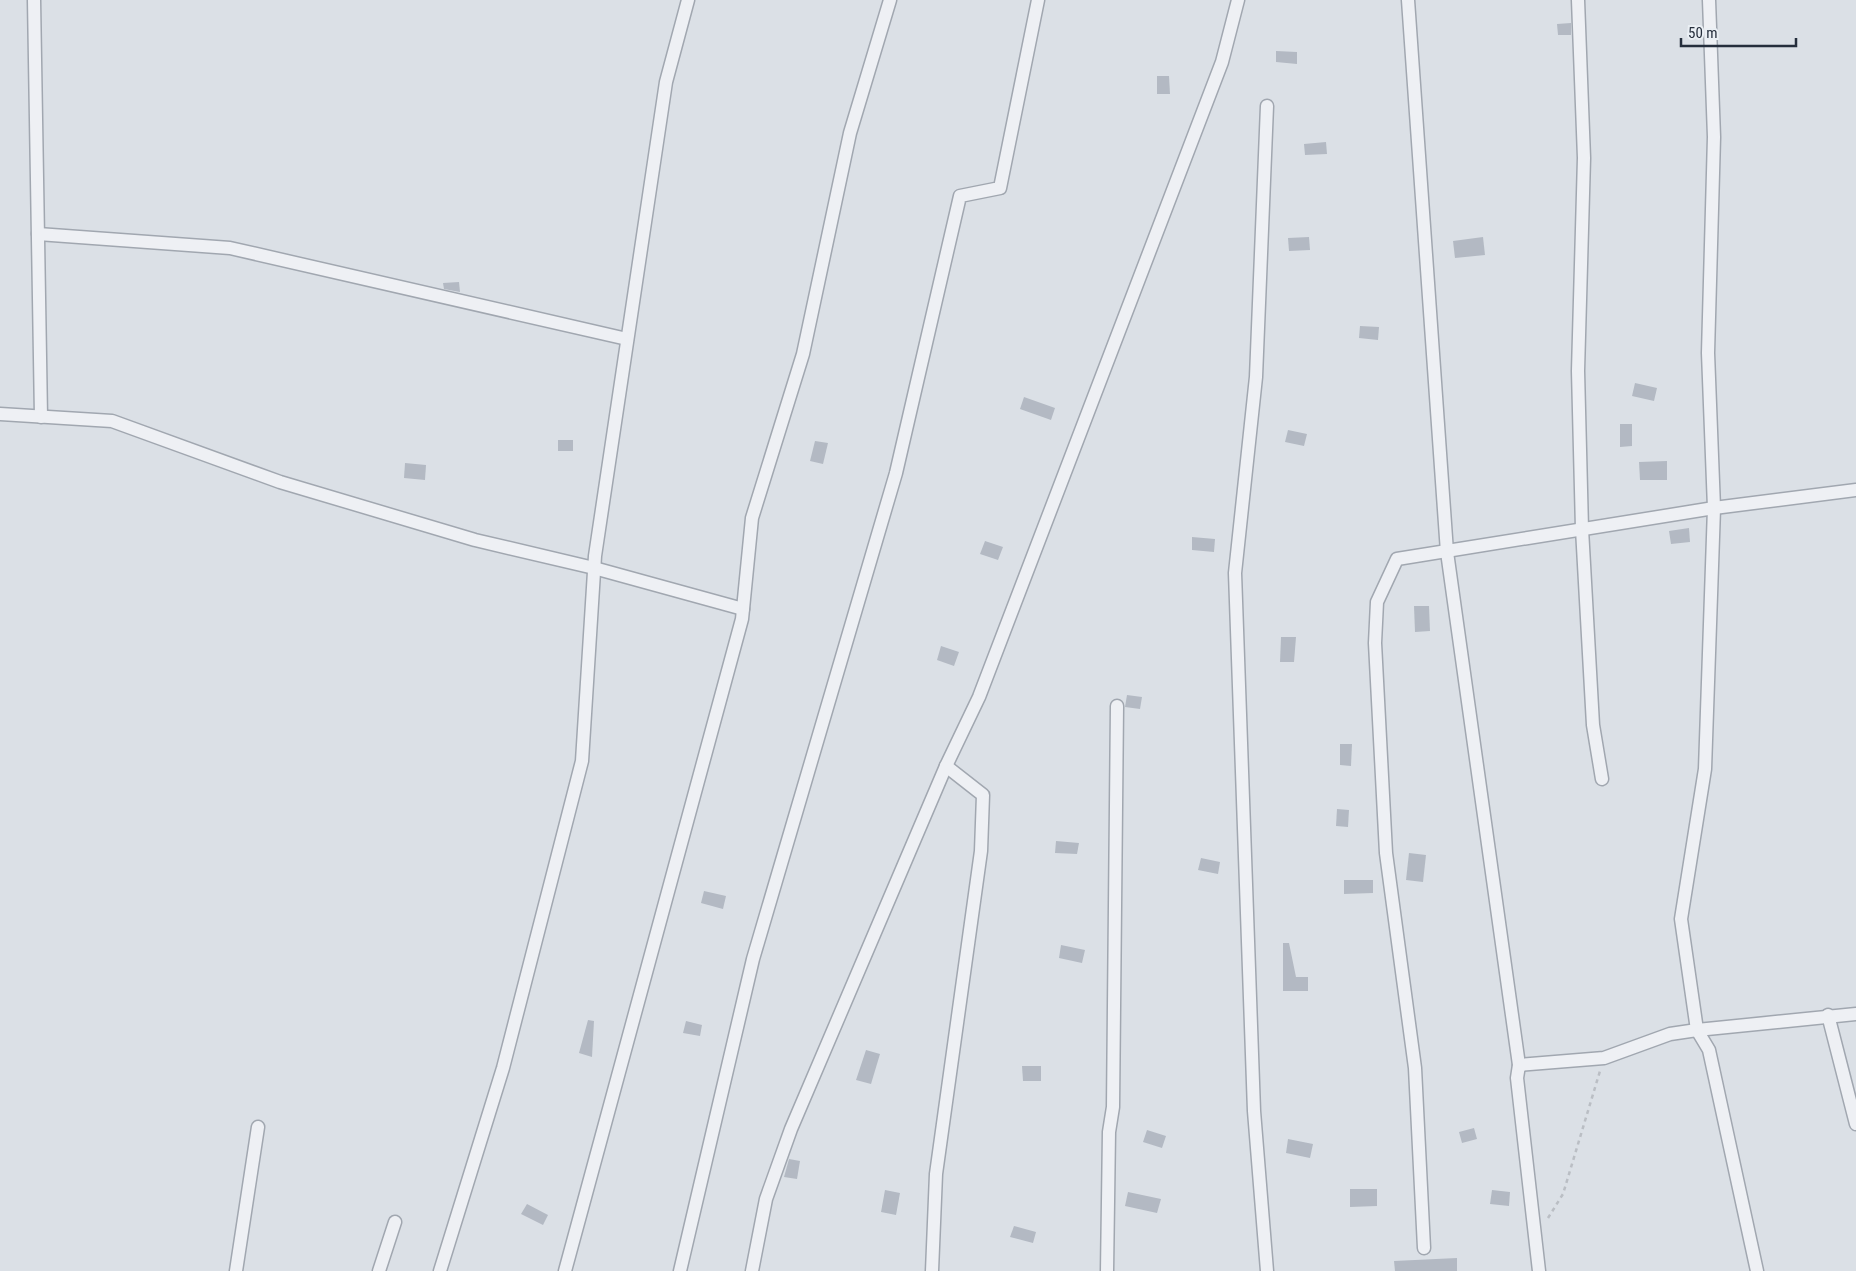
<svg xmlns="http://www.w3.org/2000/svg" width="1856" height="1271" font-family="'Roboto Condensed',sans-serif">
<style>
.building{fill:#b3b9c3}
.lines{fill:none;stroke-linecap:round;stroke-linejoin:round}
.street-casing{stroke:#a1a7b0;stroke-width:15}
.path{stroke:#babec4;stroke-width:2.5;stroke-dasharray:4 4;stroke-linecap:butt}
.street{stroke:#eef0f4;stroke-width:12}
</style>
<rect width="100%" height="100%" fill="#dbe0e6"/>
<g class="building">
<polygon points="1571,23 1571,35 1558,35 1557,24"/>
<polygon points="1276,51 1297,52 1297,64 1276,62"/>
<polygon points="1157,76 1169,76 1170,94 1157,94"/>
<polygon points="1326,142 1327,154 1305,155 1304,144"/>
<polygon points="1309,237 1310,250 1289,251 1288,238"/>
<polygon points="1483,237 1485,255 1455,258 1453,241"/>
<polygon points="459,282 460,292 444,289 443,283"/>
<polygon points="1360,326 1379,327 1378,340 1359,338"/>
<polygon points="1635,383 1657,388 1654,401 1632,396"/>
<polygon points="1024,397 1055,408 1051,420 1020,409"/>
<polygon points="1620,424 1632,424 1632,446 1620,447"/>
<polygon points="1288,430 1307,434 1304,446 1285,442"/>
<rect x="558" y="440" width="15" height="11"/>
<polygon points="815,441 828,443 823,464 810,461"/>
<polygon points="1667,461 1667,480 1640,480 1639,462"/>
<polygon points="405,463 426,465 425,480 404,478"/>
<polygon points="1689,528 1690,542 1671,544 1669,531"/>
<polygon points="1192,537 1215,539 1214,552 1192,550"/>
<polygon points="985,541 1003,547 998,560 980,554"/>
<polygon points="1414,606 1429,606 1430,631 1415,632"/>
<polygon points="1281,637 1296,637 1294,662 1280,662"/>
<polygon points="941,646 959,652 954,666 937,660"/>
<polygon points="1127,695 1142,697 1140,709 1125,707"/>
<polygon points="1340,744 1352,744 1351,766 1340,765"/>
<polygon points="1337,809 1349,810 1348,827 1336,826"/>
<polygon points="1056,841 1079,843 1077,854 1055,853"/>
<polygon points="1409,853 1426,855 1423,882 1406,880"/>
<polygon points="1201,858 1220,862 1218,874 1198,870"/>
<polygon points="1344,880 1373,880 1373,893 1344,894"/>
<polygon points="704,891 726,896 723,909 701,903"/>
<polygon points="1283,943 1289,943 1296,977 1308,977 1308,991 1283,991"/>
<polygon points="1061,945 1085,950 1082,963 1059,958"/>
<polygon points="588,1020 594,1021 592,1057 579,1053"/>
<polygon points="686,1021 702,1025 700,1036 683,1033"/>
<polygon points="866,1050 880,1054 871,1084 856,1080"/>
<polygon points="1022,1066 1041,1066 1041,1081 1023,1081"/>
<polygon points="1474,1128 1477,1139 1462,1143 1459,1132"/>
<polygon points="1147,1130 1166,1136 1162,1148 1143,1142"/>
<polygon points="1288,1139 1313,1144 1310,1158 1286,1153"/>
<polygon points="789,1159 800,1161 797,1179 784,1177"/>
<polygon points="1350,1189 1377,1189 1377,1206 1350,1207"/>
<polygon points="885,1190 900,1193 896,1215 881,1212"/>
<polygon points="1492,1190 1510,1192 1509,1206 1490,1204"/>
<polygon points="1128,1192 1161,1199 1157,1213 1125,1206"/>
<polygon points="527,1204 548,1215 543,1225 521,1214"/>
<polygon points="1014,1226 1036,1232 1033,1243 1010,1237"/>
<polygon points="1457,1258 1457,1271 1395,1271 1394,1261"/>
</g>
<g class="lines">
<defs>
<g id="street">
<polyline points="34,0 41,417"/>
<polyline points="1408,0 1447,552 1519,1065 1517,1078 1539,1271"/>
<polyline points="1578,0 1584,158 1578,371 1582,529 1593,725 1602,779"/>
<polyline points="1709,0 1714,137 1708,353 1714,508 1705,769 1681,919 1697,1030 1709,1050 1757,1271"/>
<polyline points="38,234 230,248 627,339"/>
<polyline points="0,414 112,421 280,482 475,540 594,568 743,609"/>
<polyline points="1828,1015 1856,1124"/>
<polyline points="1519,1065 1604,1058 1670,1034 1697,1030 1856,1014"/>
<polyline points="1424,1248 1415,1068 1386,853 1375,643 1377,602 1397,559 1714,508 1856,490"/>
<polyline points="236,1271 258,1127"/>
<polyline points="379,1271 395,1222"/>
<polyline points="440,1271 503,1068 582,761 595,556 666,82 688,0"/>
<polyline points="565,1271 742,619 752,518 803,354 850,133 890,0"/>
<polyline points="680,1271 753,959 896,473 960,196 1000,188 1038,0"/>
<polyline points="752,1271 766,1199 791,1129 946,766 979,697 1222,62 1238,0"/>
<polyline points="932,1271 936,1174 981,851 983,795 946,766"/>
<polyline points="1107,1271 1109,1132 1113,1107 1117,706"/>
<polyline points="1267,1271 1254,1111 1235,573 1256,377 1267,106"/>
</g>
</defs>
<use href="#street" class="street-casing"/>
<polyline class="path" points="1548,1218 1563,1194 1600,1071"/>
<use href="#street" class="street"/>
</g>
<path d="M1681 38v8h115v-8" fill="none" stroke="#252e3c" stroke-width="2.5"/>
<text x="1688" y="38" font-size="15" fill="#252e3c" stroke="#eaeff4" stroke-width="4" paint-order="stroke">50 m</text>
</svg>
